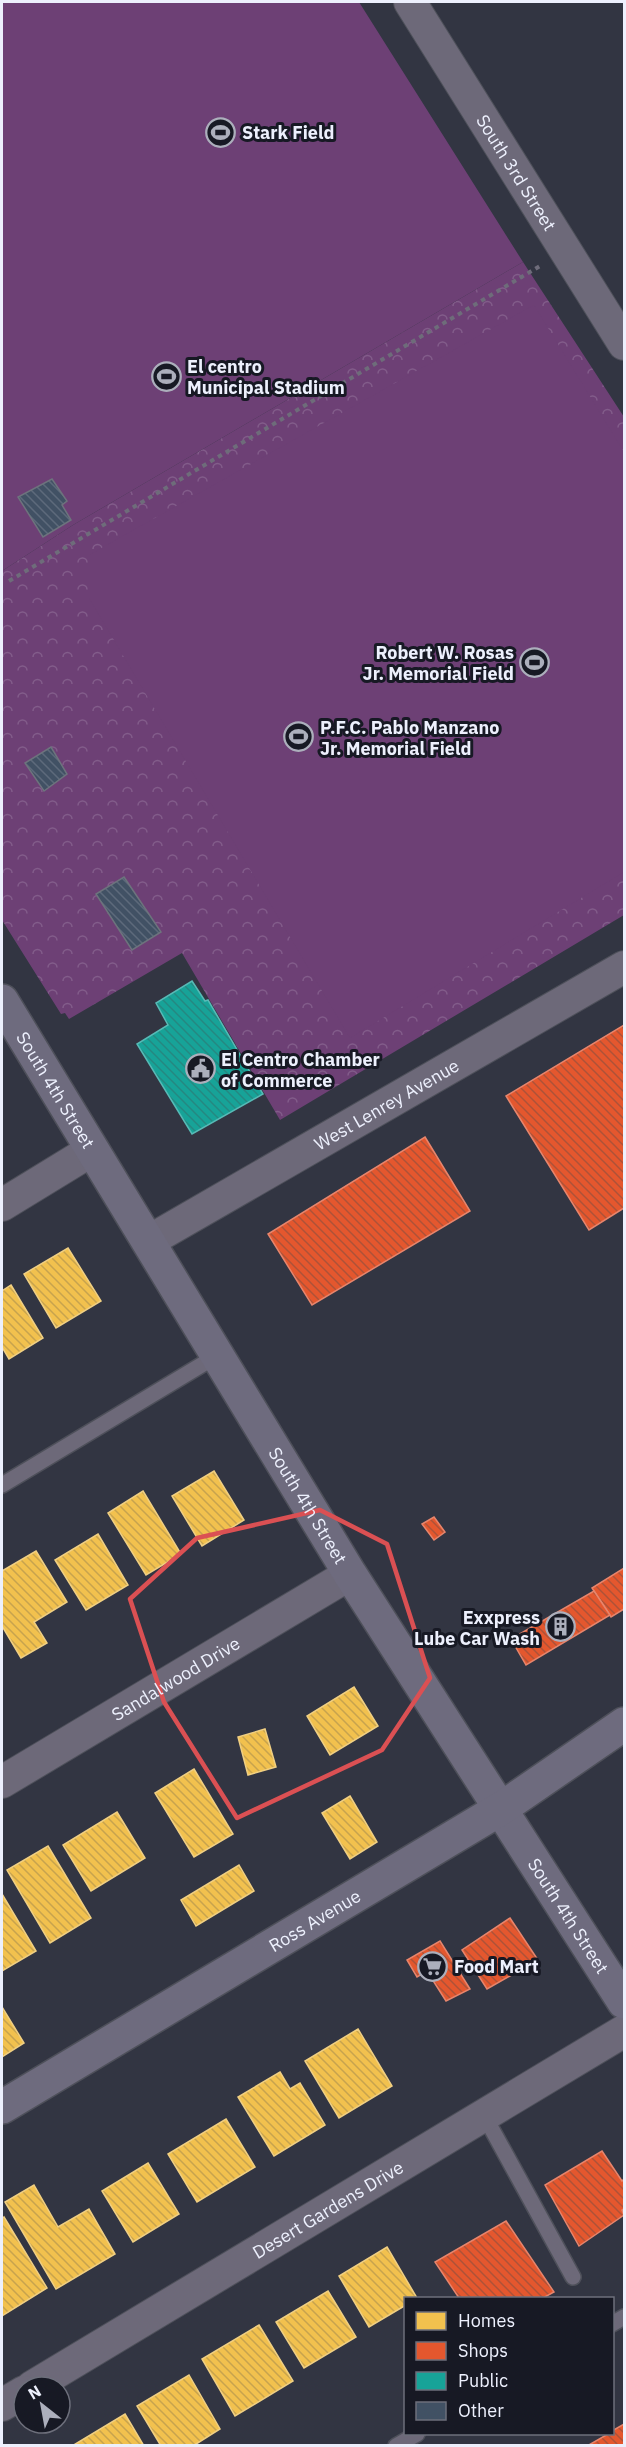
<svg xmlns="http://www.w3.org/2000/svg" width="626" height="2447" font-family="'IBM Plex Sans',sans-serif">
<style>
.park{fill:url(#park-crowns)}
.pitch{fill:#6d4075}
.homes{fill:url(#homes-back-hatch);stroke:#f0cf82;stroke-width:1.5}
.shops{fill:url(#shops-back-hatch);stroke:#e7856c;stroke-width:1.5}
.public{fill:url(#public-back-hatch);stroke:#57bab6;stroke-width:1.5}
.building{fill:url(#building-back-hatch);stroke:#6d737d;stroke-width:1.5}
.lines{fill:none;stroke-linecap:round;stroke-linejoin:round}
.lane-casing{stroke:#4e505a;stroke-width:18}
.street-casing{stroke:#4e505a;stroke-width:34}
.secondary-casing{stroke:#4e505a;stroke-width:36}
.path{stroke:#6e6c7a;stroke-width:4;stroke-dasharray:4.5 4.5;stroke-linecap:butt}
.lane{stroke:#6d6979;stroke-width:15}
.street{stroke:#6d6979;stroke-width:32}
.secondary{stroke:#6e6b7e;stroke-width:33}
.marked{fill:none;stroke:#db5053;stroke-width:4.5;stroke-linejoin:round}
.labels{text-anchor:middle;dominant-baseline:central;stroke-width:6;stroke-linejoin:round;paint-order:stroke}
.poi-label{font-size:18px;font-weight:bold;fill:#edf0fd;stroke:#171924;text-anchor:start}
.street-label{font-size:18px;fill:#edf0fd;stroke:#171924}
</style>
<defs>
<pattern id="park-crowns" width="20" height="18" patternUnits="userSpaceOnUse" patternTransform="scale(1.5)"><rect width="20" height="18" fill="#6d4075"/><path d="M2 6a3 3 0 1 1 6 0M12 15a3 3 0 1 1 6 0" fill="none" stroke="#825c8a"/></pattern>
<pattern id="homes-back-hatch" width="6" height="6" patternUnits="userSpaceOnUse" patternTransform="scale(1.5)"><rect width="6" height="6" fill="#f2c14e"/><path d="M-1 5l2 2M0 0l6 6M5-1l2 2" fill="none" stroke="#c7a34e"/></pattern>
<pattern id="shops-back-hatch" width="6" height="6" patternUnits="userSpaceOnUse" patternTransform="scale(1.5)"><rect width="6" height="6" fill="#e4572e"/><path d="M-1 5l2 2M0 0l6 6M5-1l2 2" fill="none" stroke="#ad5238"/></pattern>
<pattern id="public-back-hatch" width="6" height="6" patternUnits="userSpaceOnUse" patternTransform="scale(1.5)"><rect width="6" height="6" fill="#17a398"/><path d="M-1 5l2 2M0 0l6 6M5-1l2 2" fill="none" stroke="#258881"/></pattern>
<pattern id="building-back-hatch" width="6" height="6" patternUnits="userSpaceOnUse" patternTransform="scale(1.5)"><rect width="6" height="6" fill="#415164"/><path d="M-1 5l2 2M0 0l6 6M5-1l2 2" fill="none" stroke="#5d6a7b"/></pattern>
</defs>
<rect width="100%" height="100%" fill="#323542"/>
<polygon class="park" points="523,262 624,417 624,915 280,1120 182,953 69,1019 65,1013 61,1014 2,920 2,571 73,525"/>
<g class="pitch">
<polygon points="2,2 359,2 523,262 73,525 2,571"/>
<polygon points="534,305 624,452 624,872 350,1038 89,598 89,555"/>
</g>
<g class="homes">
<polygon points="68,1248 101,1301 56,1328 24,1274"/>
<polygon points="11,1285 43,1338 9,1359 2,1347 2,1291"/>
<polygon points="214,1471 244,1520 202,1546 172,1496"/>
<polygon points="143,1491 181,1554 146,1575 108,1513"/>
<polygon points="98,1534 128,1585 86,1610 55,1560"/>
<polygon points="36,1551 67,1602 34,1622 47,1643 21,1658 2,1626 2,1571"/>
<polygon points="354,1687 378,1726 330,1755 307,1716"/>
<polygon points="265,1729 276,1767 248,1775 238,1737"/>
<polygon points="194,1769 233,1834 194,1857 155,1793"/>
<polygon points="350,1796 377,1842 350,1859 322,1813"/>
<polygon points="117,1812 145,1858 91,1891 63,1845"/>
<polygon points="48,1846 91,1918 50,1943 7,1870"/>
<polygon points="239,1865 254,1891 196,1926 181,1900"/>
<polygon points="2,1894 36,1951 2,1971"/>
<polygon points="2,2007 24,2043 2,2057"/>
<polygon points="358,2029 392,2086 339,2118 305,2061"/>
<polygon points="280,2072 290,2089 300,2083 325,2125 274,2156 238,2097"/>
<polygon points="226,2119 255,2167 197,2202 168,2154"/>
<polygon points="148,2163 179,2214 133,2242 102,2191"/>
<polygon points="34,2185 58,2227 89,2209 115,2254 56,2289 5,2202"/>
<polygon points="4,2217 47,2288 2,2316 2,2219"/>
<polygon points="387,2247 417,2298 406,2298 406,2305 369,2327 339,2276"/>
<polygon points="328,2291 356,2337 304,2368 276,2322"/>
<polygon points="259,2325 293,2381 235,2416 202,2359"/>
<polygon points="189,2375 220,2429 193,2446 161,2446 137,2406"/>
<polygon points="125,2414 144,2446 72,2446"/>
</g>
<g class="shops">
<polygon points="624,1025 624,1208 589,1230 506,1096"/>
<polygon points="425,1137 470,1211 312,1305 268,1234"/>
<polygon points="434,1517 445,1532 434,1540 422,1524"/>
<polygon points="624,1568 624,1609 611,1617 592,1588"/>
<polygon points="594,1591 610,1615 526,1665 511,1639"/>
<polygon points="510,1918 538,1960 487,1989 462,1950"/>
<polygon points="440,1941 470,1989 446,2001 427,1971 417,1977 407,1960"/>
<polygon points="602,2151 622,2181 624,2179 624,2209 622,2210 624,2215 579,2246 545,2185"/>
<polygon points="506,2221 554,2292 543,2298 459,2298 435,2262"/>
<polygon points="624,2424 624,2446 587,2446 608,2434 612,2434 612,2431"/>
</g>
<polygon class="public" points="192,981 205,1001 208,1000 263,1094 192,1134 137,1044 168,1025 156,1003"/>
<g class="building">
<polygon points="52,479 67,501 62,505 71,520 43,537 18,497"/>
<polygon points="51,747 67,774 44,791 25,763"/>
<polygon points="124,877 161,932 132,950 96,894"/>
</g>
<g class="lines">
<defs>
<g id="lane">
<polyline points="2,1485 218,1355"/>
<polyline points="484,2115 573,2277"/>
<polyline points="612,2324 624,2317"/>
<polyline points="396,2446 417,2434"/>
</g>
<g id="street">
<path id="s1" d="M410,2L624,344"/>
<polyline points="2,1205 92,1150"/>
<path id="s2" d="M149,1241L624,967"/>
<path id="s3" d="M2,1782L350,1574"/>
<path id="s4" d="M32,2387L624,2031"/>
<polyline points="2,2405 24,2392"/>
</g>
<g id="secondary">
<path id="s5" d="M2,1001L350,1574L624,2002"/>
<path id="s6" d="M2,2107L502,1808L624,1724"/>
</g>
</defs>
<use href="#lane" class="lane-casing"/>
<use href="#street" class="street-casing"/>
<use href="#secondary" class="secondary-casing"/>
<polyline class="path" points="9,581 540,266"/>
<use href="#lane" class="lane"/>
<use href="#street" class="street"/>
<use href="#secondary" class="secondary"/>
</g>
<path class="marked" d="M320,1510L387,1544L430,1678L382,1750L237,1818L164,1702L130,1599L197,1538Z"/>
<defs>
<symbol id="stadium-ring" viewBox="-11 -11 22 22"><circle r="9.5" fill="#171924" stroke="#acafbc" stroke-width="1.5"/><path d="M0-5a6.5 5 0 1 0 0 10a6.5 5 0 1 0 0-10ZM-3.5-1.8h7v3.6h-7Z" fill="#acafbc"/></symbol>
<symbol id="civic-ring" viewBox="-11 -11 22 22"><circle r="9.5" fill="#171924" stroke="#acafbc" stroke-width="1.5"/><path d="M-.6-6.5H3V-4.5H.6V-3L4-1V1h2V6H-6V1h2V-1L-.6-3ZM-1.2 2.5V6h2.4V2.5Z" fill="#acafbc"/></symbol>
<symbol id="building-ring" viewBox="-11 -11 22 22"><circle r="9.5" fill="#171924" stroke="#acafbc" stroke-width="1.5"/><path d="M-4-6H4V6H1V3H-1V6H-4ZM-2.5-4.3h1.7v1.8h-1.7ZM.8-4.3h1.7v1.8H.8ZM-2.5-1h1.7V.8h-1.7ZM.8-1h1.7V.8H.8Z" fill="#acafbc"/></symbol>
<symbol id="supermarket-ring" viewBox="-11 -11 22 22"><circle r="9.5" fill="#171924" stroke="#acafbc" stroke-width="1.5"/><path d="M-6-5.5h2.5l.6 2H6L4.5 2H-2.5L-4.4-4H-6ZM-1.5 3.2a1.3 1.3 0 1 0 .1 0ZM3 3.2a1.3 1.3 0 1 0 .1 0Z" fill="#acafbc"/></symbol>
</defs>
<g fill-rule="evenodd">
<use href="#stadium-ring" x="204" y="116" width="33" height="33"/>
<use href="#stadium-ring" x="150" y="360" width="33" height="33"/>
<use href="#stadium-ring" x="518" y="646" width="33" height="33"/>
<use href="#stadium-ring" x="282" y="720" width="33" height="33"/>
<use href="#civic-ring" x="184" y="1052" width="33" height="33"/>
<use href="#building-ring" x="544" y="1610" width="33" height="33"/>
<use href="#supermarket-ring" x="416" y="1950" width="33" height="33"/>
</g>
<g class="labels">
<g class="poi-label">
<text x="242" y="132">Stark Field</text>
<text x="187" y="366">El centro<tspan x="187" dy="21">Municipal Stadium</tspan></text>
<text x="514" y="652" text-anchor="end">Robert W. Rosas<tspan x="514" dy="21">Jr. Memorial Field</tspan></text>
<text x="320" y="727">P.F.C. Pablo Manzano<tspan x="320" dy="21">Jr. Memorial Field</tspan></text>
<text x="221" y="1059">El Centro Chamber<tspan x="221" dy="21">of Commerce</tspan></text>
<text x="540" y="1617" text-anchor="end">Exxpress<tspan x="540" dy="21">Lube Car Wash</tspan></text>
<text x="454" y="1966">Food Mart</text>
</g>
<g class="street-label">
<text stroke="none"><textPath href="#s1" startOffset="201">South 3rd Street</textPath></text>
<text stroke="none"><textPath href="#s5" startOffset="104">South 4th Street</textPath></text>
<text stroke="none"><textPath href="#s2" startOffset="274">West Lenrey Avenue</textPath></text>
<text stroke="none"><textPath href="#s5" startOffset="590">South 4th Street</textPath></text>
<text stroke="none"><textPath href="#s3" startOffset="202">Sandalwood Drive</textPath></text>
<text stroke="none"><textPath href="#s5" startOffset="1076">South 4th Street</textPath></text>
<text stroke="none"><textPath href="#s6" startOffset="364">Ross Avenue</textPath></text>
<text stroke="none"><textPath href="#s4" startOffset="345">Desert Gardens Drive</textPath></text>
</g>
</g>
<rect width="626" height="2447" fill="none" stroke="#edf0fd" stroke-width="6"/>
<rect x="404" y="2297" width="210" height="138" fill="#171924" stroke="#6d6f7b" stroke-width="1.5"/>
<rect x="416" y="2312" width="30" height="18" fill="#f2c14e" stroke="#6d6f7b" stroke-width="1.5"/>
<text x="458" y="2327" font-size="18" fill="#edf0fd">Homes</text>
<rect x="416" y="2342" width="30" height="18" fill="#e4572e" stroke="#6d6f7b" stroke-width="1.5"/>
<text x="458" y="2357" font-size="18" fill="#edf0fd">Shops</text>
<rect x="416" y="2372" width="30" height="18" fill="#17a398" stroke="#6d6f7b" stroke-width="1.5"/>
<text x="458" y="2387" font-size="18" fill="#edf0fd">Public</text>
<rect x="416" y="2402" width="30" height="18" fill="#415164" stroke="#6d6f7b" stroke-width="1.5"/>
<text x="458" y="2417" font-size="18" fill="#edf0fd">Other</text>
<g transform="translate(42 2405) rotate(329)"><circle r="28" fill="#171924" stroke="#6d6f7b" stroke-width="1.5"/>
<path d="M0-4.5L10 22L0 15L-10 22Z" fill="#acafbc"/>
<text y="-9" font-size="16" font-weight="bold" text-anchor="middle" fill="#edf0fd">N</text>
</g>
</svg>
